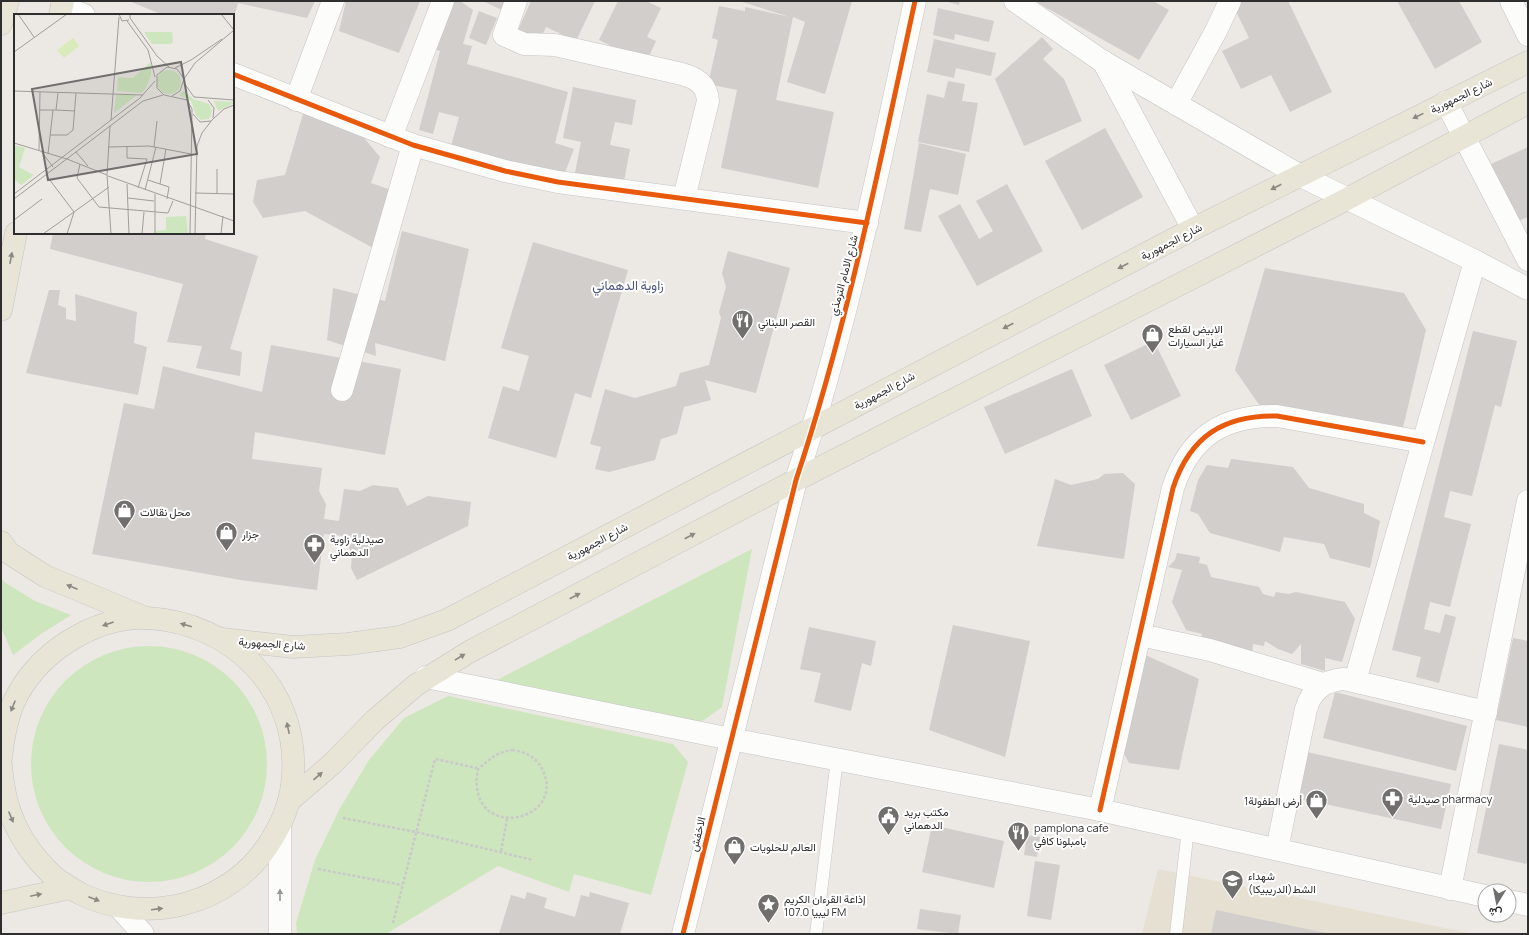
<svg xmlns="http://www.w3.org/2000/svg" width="1529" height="935" font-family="Manrope,Vazirmatn,sans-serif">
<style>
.education{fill:#e6e0d3}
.green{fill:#cee6be}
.building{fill:#d1cecb}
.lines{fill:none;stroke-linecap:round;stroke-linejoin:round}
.service-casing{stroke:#c5c4c5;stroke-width:13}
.minor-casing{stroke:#c5c4c5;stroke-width:23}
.secondary-casing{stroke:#c5c4c5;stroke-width:23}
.primary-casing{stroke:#c6c5c4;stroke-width:23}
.path{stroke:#c9c9c8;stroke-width:2.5;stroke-dasharray:3 2;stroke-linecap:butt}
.service{stroke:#fcfcfb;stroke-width:12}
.minor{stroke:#fcfcfb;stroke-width:22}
.secondary{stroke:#fcfcfb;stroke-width:22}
.primary{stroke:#e8e4d6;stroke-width:22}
.cycleway-casing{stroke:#fff;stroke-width:8}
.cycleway{stroke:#e8590c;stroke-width:5}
.oneway{fill:#8b8982}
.oneway2{fill:#959594}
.labels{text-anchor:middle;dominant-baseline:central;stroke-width:4;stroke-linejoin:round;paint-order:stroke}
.street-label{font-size:11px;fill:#2e2e2e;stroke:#fff}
.poi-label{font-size:11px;fill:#2e2e2e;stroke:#fff;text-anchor:start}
.quarter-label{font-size:13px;fill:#4d5680;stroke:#fff}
.inset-road{fill:none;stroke:#a09e9b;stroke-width:1}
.view{fill:#706f6e;fill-opacity:0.15;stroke:#706f6e;stroke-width:2}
.inset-edge{fill:none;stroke:#2e2e2e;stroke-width:2}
</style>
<rect width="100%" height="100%" fill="#ece8e4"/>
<polygon class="education" points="1158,869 1474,934 1142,934"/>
<g class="green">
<polygon points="752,549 722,707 704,720 689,725 491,683"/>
<polygon points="1,578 4,582 35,601 71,615 41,634 13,655 1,627"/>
<circle cx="149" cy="764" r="118"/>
<polygon points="448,696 673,744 688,762 651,895 574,874 569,892 498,866 386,934 297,934 296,923 315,860 339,810 369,760 404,718"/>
</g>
<g class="building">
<polygon points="129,1 315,1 307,18 238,3 233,20 233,15 163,15"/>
<polygon points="346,1 420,1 399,53 339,31"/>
<polygon points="449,1 460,1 473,10 463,44 472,46 467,64 568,92 555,143 574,149 564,175 451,146 459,117 439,112 433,134 419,130 440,51 431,48"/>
<polygon points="483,1 511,1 506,12"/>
<polygon points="531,1 595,1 576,41 546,27 539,42 517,32"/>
<polygon points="618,1 646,1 661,8 647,37 656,41 646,63 599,40"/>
<polygon points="739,1 852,1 825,94 787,82 805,22 793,17 776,100 834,112 818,188 721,168 737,90 708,84 718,40 712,38 719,6 745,11 745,7 790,17"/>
<polygon points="944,1 960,1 959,5"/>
<polygon points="1039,1 1153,1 1169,10 1139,60 1038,3"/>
<polygon points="1231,1 1288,1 1332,92 1290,112 1271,75 1241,89 1222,51 1249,38"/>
<polygon points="1397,1 1459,1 1482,42 1435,69"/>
<polygon points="938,8 994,21 989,42 955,34 954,40 933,35"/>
<polygon points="479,11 497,18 486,45 469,38"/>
<polygon points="1042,37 1053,49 1043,59 1064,79 1082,121 1024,146 995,79"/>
<polygon points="934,39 996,53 991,76 956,68 954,78 927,72"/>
<polygon points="948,81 965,84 962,101 978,103 969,152 918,142 927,94 944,98"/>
<polygon points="573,87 636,100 632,125 615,122 610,145 630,149 623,187 574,178 581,142 563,138"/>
<polygon points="303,114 360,133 380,157 371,183 394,191 375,249 305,211 263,218 253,202 257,180 285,175"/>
<polygon points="1105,128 1143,197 1082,230 1045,161"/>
<polygon points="919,143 966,154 958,195 930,189 921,232 904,229"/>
<polygon points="1528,147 1528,217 1516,222 1489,165"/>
<polygon points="1007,184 1043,251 977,286 938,216 960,204 979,239 993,231 976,201"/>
<polygon points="402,231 469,249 445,361 375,343 376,356 327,340 333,288 385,301"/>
<polygon points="53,233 206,233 205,239 258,256 230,349 242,352 240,376 196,368 202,346 167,342 183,284 50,249"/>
<polygon points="533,242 628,270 591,398 575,393 556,458 488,438 503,386 519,391 529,356 501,348"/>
<polygon points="728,251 790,268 756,393 705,380 711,400 684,407 677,434 661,439 655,460 609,472 595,469 601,447 590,444 605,389 635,398 676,386 680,373 709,365 721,318 719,312 726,287 722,273"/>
<polygon points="1265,268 1404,293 1426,330 1402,432 1260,406 1235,370"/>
<polygon points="49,290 60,290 58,305 66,308 66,319 76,321 75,294 137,312 134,343 147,347 138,395 26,373"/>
<polygon points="1473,331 1517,341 1501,407 1495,405 1472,496 1450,491 1444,517 1471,524 1450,607 1430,602 1424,629 1440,633 1445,614 1456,617 1439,683 1416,677 1421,657 1392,650"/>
<polygon points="1154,341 1181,396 1131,420 1104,365"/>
<polygon points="271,345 401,369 385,455 255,432 252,459 322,468 319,491 326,504 324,519 339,521 344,489 360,491 373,485 398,488 407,506 428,496 471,502 468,526 357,580 351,568 352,554 344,536 324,534 317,590 241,580 92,554 124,403 154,409 163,366 262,392"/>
<polygon points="1072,369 1092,416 1005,454 984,407"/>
<polygon points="1231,459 1293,467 1309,488 1364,504 1364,513 1380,521 1370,568 1330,558 1324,544 1284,537 1280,552 1210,533 1198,514 1190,511 1198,480 1207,465 1228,468"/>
<polygon points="1123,473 1135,484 1124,559 1037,546 1055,479 1071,485 1098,479 1104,474"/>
<polygon points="1177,553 1200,557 1199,563 1207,565 1211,577 1259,587 1263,594 1274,597 1276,592 1288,594 1296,592 1345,602 1355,619 1342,662 1325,658 1325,671 1301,664 1301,644 1292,654 1278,649 1265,641 1264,646 1253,644 1252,655 1201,643 1202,634 1186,630 1172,602 1182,570 1168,567 1175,560"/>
<polygon points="953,625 1030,641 1005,757 929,730"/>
<polygon points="809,627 876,641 871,666 862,663 851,711 814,702 821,673 800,669"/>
<polygon points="1513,638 1528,641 1528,727 1496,720"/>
<polygon points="1143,654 1199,679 1179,770 1129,763 1119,744"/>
<polygon points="1335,692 1467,726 1456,771 1323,738"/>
<polygon points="1499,744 1528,750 1528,856 1526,864 1477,853"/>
<polygon points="1307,752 1451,784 1441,829 1297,798"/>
<polygon points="932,825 1004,841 994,888 922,872"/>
<polygon points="1027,835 1040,837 1037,857 1024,855"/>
<polygon points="1035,861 1060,865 1051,920 1027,916"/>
<polygon points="527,892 547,898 544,908 575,917 581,895 589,897 590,892 629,903 620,934 499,934 511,895 525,899"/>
<polygon points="920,909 961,915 958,934 917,929"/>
<polygon points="1216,910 1326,933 1326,934 1211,934"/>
</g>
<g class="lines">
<defs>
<g id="service">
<polyline points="816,934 837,759"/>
<polyline points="1176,934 1188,829"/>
</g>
<g id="minor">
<path d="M516,1L504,35L524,44L555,45L682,74C696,78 707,84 708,101L684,198"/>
<polyline points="1015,1 1102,61 1299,175 1475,261 1528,289"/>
<polyline points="1511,1 1528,35"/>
<polyline points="62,6 84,15"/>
<polyline points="1103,61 1193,229"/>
<polyline points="233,74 413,145 505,171 558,182 867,223"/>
<polyline points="296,100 333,1"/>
<polyline points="1446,102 1528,260"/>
<polyline points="1176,104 1216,31 1230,1"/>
<polyline points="391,137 443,1"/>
<polyline points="342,390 413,145"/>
<polyline points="1140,635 1210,650 1323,684"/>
<polyline points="1355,681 1475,261"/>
<path d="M1100,810L1173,488C1190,436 1224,415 1277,416L1423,442"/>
<path d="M1277,849L1306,709C1312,689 1324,681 1344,679L1486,712"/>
<polyline points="1450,889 1528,501"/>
<path d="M683,934L796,480C848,324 880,162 915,1"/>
</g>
<g id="secondary">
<polyline points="426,677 731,739 1100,810 1485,896"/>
<polyline points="280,827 280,934"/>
<polyline points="1509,901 1528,905"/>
<polyline points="119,907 143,934"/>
</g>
<g id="primary">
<polyline points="60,15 63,1"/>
<polyline points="1,24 8,1"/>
<polyline points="1,310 16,233"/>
<polyline points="1,542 9,553 45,576 146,618"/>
<polyline points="222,639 293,647 348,644 400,637 447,620 1193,229 1528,62"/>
<path d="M1,758C3,739 6,721 13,704C35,654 93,616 148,618C232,623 298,688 293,774C292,799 283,822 270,842C231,905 147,926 81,894C71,888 59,882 51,874C19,843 4,810 1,765"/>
<polyline points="289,801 332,764 375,720 416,685 469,652 796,480 1347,199 1528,103"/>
<polyline points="1,903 70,888"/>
</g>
</defs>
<use href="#service" class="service-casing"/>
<use href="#minor" class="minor-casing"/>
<use href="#secondary" class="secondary-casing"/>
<use href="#primary" class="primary-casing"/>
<g class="path">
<path d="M512,750C526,752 537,757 543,771C565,818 482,840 477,787C476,781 477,774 478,769C491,759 494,753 512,750Z"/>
<polyline points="343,818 416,832 533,860"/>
<polyline points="501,851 507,819"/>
<polyline points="318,869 402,885"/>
<polyline points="393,923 435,759 477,768"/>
</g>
<use href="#service" class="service"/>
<use href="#minor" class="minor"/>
<use href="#secondary" class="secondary"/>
<use href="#primary" class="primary"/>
<defs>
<g id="cycleway">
<polyline points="233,74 413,145 505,171 558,182 867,223"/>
<path d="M1100,810L1173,488C1190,436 1224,415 1277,416L1423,442"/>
<path d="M683,934L796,480C848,324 880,162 915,1"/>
</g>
</defs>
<use href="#cycleway" class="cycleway-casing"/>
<use href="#cycleway" class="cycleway"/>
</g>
<defs><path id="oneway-solid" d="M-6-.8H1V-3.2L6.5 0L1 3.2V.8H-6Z"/></defs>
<g class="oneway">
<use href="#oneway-solid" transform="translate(1418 116) rotate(154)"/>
<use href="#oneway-solid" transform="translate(1276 187) rotate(153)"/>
<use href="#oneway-solid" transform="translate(11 258) rotate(-79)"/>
<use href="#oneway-solid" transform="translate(1123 266) rotate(152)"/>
<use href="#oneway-solid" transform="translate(1008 326) rotate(152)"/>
<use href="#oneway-solid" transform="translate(690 536) rotate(-28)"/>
<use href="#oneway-solid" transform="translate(72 587) rotate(-157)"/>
<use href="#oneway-solid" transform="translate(575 596) rotate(-28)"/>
<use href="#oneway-solid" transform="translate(108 624) rotate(161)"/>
<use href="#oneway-solid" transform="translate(186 625) rotate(-164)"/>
<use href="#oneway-solid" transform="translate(460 657) rotate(-31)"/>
<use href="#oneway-solid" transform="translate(13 706) rotate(112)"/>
<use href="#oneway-solid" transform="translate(288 728) rotate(-102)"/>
<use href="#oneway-solid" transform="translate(318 776) rotate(-41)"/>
<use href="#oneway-solid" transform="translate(11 817) rotate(67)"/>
<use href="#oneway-solid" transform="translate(36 895) rotate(-12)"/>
<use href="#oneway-solid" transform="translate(94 899) rotate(21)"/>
<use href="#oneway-solid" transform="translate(157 909) rotate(-7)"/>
</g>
<use class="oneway2" href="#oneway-solid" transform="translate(280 895) rotate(-90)"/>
<defs>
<symbol id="restaurant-pin" viewBox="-11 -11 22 30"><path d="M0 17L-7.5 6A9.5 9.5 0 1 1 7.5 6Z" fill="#706f6e" stroke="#fff"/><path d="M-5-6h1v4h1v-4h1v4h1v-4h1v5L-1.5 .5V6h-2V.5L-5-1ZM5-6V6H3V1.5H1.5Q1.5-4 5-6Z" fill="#fff"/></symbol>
<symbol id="shop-pin" viewBox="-11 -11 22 30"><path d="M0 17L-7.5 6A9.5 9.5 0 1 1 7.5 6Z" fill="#706f6e" stroke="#fff"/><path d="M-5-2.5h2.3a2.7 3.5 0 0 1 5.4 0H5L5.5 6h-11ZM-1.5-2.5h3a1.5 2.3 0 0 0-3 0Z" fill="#fff"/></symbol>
<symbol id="pharmacy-pin" viewBox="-11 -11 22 30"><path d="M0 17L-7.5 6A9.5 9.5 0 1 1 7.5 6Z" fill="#706f6e" stroke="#fff"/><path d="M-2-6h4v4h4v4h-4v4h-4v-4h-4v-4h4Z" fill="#fff"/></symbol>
<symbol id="civic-pin" viewBox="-11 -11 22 30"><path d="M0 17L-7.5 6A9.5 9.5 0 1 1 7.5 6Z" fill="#706f6e" stroke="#fff"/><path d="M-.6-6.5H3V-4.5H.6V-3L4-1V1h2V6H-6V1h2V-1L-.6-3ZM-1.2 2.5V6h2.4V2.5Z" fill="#fff"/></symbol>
<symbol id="school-pin" viewBox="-11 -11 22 30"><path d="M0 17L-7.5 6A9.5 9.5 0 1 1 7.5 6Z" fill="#706f6e" stroke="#fff"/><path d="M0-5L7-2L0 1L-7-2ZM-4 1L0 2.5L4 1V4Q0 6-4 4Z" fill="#fff"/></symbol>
<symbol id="sight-pin" viewBox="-11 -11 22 30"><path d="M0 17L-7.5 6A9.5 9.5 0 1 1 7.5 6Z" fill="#706f6e" stroke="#fff"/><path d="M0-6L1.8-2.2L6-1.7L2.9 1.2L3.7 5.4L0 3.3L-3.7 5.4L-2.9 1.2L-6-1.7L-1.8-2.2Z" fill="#fff"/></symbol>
</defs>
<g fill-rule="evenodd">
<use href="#restaurant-pin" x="730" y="308" width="25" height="34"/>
<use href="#shop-pin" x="1140" y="322" width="25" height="34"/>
<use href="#shop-pin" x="112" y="498" width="25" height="34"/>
<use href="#shop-pin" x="214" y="520" width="25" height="34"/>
<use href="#pharmacy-pin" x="302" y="532" width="25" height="34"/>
<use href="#pharmacy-pin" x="1380" y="786" width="25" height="34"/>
<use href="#shop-pin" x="1304" y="788" width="25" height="34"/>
<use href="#civic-pin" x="876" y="804" width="25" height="34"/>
<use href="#restaurant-pin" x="1006" y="820" width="25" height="34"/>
<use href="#shop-pin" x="722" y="834" width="25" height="34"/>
<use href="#school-pin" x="1220" y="868" width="25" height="34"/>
<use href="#sight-pin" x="756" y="892" width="25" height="34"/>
</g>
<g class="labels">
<g class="street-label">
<text transform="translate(1461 95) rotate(-26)">شارع الجمهورية</text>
<text transform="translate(1171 241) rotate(-27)">شارع الجمهورية</text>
<text transform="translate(843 275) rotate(-75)">شارع الامام الترمذي</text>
<text transform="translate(884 390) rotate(-28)">شارع الجمهورية</text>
<text transform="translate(597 541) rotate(-28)">شارع الجمهورية</text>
<text transform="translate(272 643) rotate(4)">شارع الجمهورية</text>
<text transform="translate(697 834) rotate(-76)">الاخفش</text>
</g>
<g class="poi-label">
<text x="758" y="321">القصر اللبناني</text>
<text x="1168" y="328">الابيض لقطع<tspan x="1168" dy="13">غيار السيارات</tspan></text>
<text x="140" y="511">محل نقالات</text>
<text x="242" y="533">جزار</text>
<text x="330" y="538">صيدلية زاوية<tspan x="330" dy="13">الدهماني</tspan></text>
<text x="1408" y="798">صيدلية pharmacy</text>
<text x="1302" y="800" text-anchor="end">أرض الطفولة1</text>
<text x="904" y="811">مكتب بريد<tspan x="904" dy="13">الدهماني</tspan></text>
<text x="1034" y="827">pamplona cafe<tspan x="1034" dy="13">بامبلونا كافي</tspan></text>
<text x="750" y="846">العالم للحلويات</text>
<text x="1248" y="875">شهداء<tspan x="1248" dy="13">الشط(الدريبيكا)</tspan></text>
<text x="784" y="898">إذاعة القرءان الكريم<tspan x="784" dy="13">ليبيا 107.0 FM</tspan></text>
</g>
<g class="quarter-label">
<text x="628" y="285">زاوية الدهماني</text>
</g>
</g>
<g transform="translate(14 14)">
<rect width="220" height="220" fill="#ece8e4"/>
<path d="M130,18H158L159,28L157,30H138ZM137,48V61L131,76L127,79L103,77L104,63L119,64ZM143 68a12 12 0 1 1 24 0a12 12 0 1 1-24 0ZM170,76L179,85L195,90L198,97L195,105L187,106L182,101L177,87L165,81ZM102,81H123L100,99ZM200,87L220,88V89L204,97ZM0,131L11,134L5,153L20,161L7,171L0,165ZM172,202L174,220H142L141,217L152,216V203Z" fill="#cee6be"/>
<path d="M59,24L65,32L50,44L43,36Z" fill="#d9eabb"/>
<path class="inset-road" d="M4,0L20,23M105,0L108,7L115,6M116,0V4L143,42L155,53M207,0L220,16M113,7L134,36L141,63M0,38L53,0M161,54L177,46L208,25M170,65L181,49L220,16M170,69L180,83L220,86M0,77L129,81M158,82L166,77L170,65L163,55L153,53L143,61V74L150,81L173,86L178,95L176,220M194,86L200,94L199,104M26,96H42L44,79M42,96L61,97M179,100L186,108L197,107M97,106L105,3M96,112L93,161L97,220M36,121H53L59,116L62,79M0,129L53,145L93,161M113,132V144L133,145L124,174M94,133L135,132L177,140M140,133L143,107M25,136L26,78M27,137L39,153M62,138L74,152M34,140L39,96M66,150L63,164L85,193L154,199L159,187M203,155V180M32,161L60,198L53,220M94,162L220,207M134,166L155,173L153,185M113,170L115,220M146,170L152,135M131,176L142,133M181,179L220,180M0,180L126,84L141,67M114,184L140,187M0,185L129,87L149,81M0,206L28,185M29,220L95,173M128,220L130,198M141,220V180M181,220L183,132L188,119L198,106L210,95L220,91M207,220L209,202"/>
<path class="view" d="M167,48L183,140L34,166L18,75Z"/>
<rect width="220" height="220" class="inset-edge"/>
</g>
<rect width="1529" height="935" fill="none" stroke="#2e2e2e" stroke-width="4"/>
<g transform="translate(1497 903) rotate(190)"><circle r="19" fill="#ffffff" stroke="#ababab"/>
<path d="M0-3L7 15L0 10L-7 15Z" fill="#706f6e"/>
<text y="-6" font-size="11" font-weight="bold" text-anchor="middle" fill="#2e2e2e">ش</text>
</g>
</svg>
